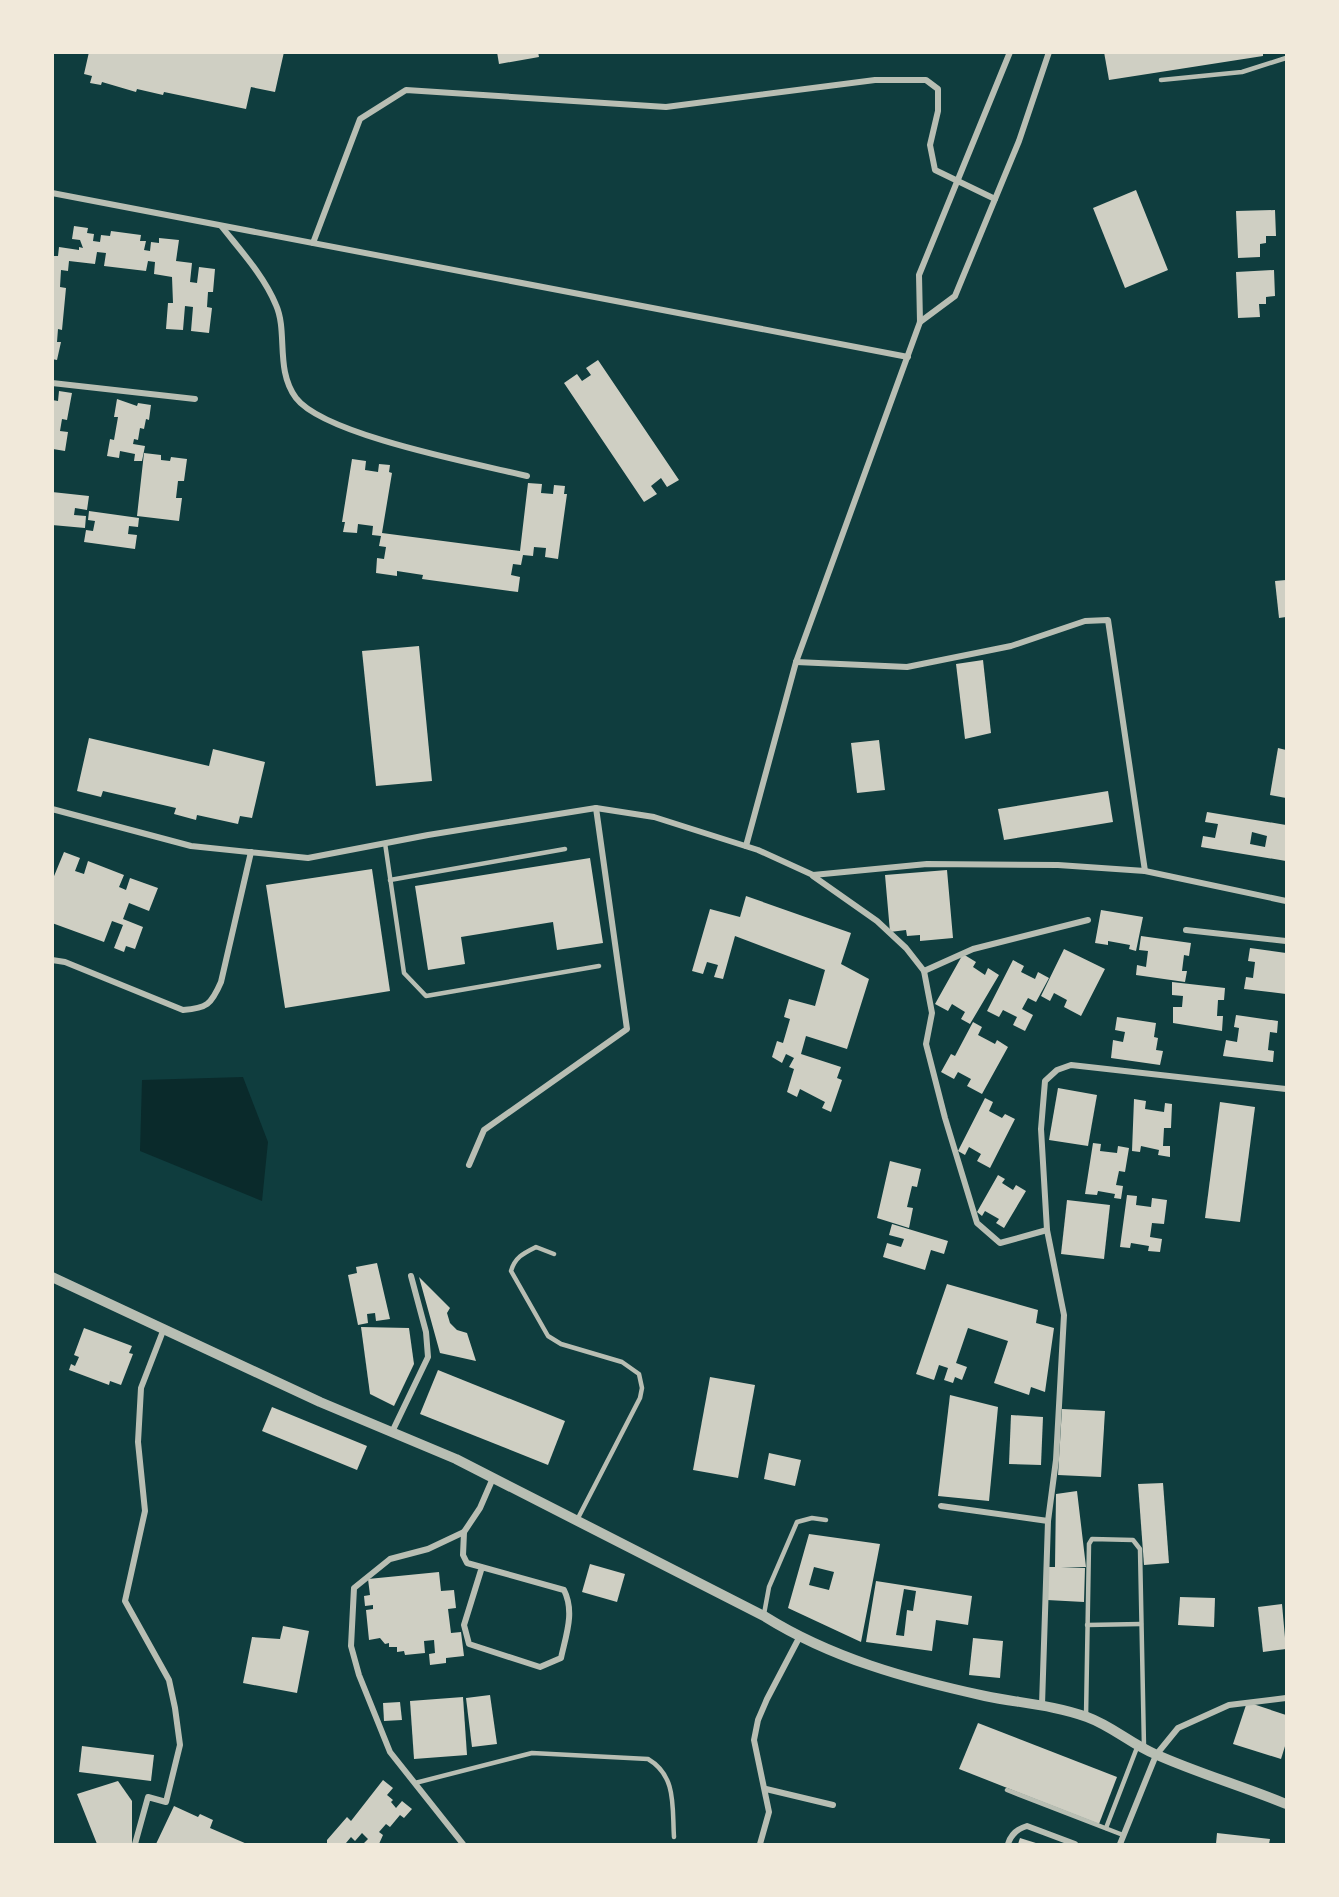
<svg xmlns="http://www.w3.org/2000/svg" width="1339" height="1897" font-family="'Titillium Web',sans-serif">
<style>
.water{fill:#0a2a2b}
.building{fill:#cfcfc3;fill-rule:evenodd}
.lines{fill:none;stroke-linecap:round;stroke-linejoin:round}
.service{stroke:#b8beb3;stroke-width:4.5}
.minor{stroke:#b8beb3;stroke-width:6}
.tertiary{stroke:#b8beb3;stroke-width:10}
</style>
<rect width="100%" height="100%" fill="#0f3d3e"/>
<polygon class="water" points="243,1077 268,1142 262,1201 140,1151 142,1080"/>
<g class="building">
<polygon points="89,52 284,52 275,92 251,87 246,109 164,92 163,95 137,89 136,92 102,82 101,85 90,83 92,76 84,74"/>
<polygon points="497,52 538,52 539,57 499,64"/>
<polygon points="1104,52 1263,52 1263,56 1109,80"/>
<polygon points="1136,190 1168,270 1125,288 1093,208"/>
<polygon points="1275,210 1276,236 1266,236 1266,243 1260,244 1260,257 1238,258 1236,211"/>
<polygon points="74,226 88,228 87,233 94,234 93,241 100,242 101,235 110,236 111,231 141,235 140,241 146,241 144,250 150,251 151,242 159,243 159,238 179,240 176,261 192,263 190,282 197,283 199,267 215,269 213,292 208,292 207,307 212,308 209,333 191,331 193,307 185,306 183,330 166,329 168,303 173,303 172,277 154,274 155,262 148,261 146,271 104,266 106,253 97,252 95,264 69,261 68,271 61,270 60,287 66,288 62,330 58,329 57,342 61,342 57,360 52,359 52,256 58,256 59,247 79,250 79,247 83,248 80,240 72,239"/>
<polygon points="1274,270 1275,296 1266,297 1266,304 1259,304 1260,317 1238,318 1236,272"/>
<polygon points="598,360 679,480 667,487 661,478 651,486 657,494 644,502 564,383 577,374 582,381 591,375 586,368"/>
<polygon points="59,391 72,393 67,420 62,419 60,431 68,432 65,451 53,449 52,400 58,401"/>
<polygon points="117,399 137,406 138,403 151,405 149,420 146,419 144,429 140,428 138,440 134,439 133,444 145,446 142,461 134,461 135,454 120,451 119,458 107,456 110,439 114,440 118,417 114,417"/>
<polygon points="144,453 161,455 161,460 170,461 171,457 187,459 184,481 178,481 176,498 182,498 179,521 137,516"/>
<polygon points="352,459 366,461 365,470 378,472 379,464 390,465 389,472 392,473 382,533 520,551 528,483 542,484 541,493 553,494 554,485 565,486 564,494 567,494 558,559 545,557 546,548 534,547 533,556 523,555 521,565 513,564 511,575 520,577 518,592 422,579 423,575 397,571 397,576 376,573 377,558 384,559 386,547 379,546 381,536 372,535 373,526 358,524 357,533 343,532 345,522 342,522"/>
<polygon points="52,492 89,496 87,510 75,508 74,515 86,516 85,528 52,525"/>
<polygon points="89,511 139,518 138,527 129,526 128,534 137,535 135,549 84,542 86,530 93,531 95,521 88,520"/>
<polygon points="1286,580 1286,617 1279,618 1275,581"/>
<polygon points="419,646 432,781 376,786 362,651"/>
<polygon points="983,660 991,733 965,739 956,664"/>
<polygon points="89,738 209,766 213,749 265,762 252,818 240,816 238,824 197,815 196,820 174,814 176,808 103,791 101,797 77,791"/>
<polygon points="879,740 885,790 857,793 851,743"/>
<polygon points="1278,748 1286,750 1286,798 1270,795"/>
<polygon points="1108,791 1113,822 1004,840 998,809"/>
<path d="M1207,812L1286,825V861L1201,847L1203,836L1215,838L1218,824L1205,822ZM1252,832L1267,836L1265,847L1250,844Z"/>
<polygon points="64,852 80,858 75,871 84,874 88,861 124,875 119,887 126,890 130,878 158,888 149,911 129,903 123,919 143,927 135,949 126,946 124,952 114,948 123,925 112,921 104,942 52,923 52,881"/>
<polygon points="590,858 603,943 557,950 553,922 461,937 465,964 428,970 415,886"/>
<polygon points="372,869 390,991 285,1008 266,885"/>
<polygon points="947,870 953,938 920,941 920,935 907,936 906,930 890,932 885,875"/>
<polygon points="746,896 851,933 841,964 869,979 847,1049 806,1036 801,1054 841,1067 837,1078 842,1080 831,1112 822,1108 825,1102 800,1089 797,1097 787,1092 794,1069 789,1067 794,1058 786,1054 782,1063 772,1057 777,1041 783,1043 790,1019 784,1017 789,999 815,1006 825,970 735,936 723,979 714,977 718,965 707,962 703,974 692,971 710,909 740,917"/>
<polygon points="1101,910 1143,917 1136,951 1129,949 1130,945 1108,941 1108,945 1095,943"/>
<polygon points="1141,936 1191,943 1189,956 1184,955 1182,971 1187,971 1185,982 1136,975 1137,965 1146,967 1148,951 1139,950"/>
<polygon points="1250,948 1286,953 1286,994 1244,989 1246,977 1253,978 1255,962 1248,961"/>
<polygon points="1064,949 1105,969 1081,1016 1064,1007 1067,1000 1054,993 1050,1001 1041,996"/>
<polygon points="963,954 976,962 973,967 985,975 988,968 999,975 970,1024 961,1019 965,1012 952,1004 948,1011 935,1004"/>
<polygon points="1013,960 1024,966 1021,972 1035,979 1038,972 1049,978 1036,1002 1028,998 1022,1009 1033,1015 1025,1031 1013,1025 1017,1017 1003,1010 999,1017 987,1011"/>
<polygon points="1172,982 1225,988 1224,1000 1218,1000 1217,1016 1223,1016 1222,1031 1173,1023 1173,1007 1182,1007 1183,996 1172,995"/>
<polygon points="1236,1015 1278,1021 1277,1033 1270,1032 1268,1050 1274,1051 1273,1062 1223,1056 1226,1040 1237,1042 1239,1028 1234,1027"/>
<polygon points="1117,1017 1156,1023 1154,1037 1158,1038 1156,1050 1163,1051 1160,1065 1111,1058 1113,1040 1123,1042 1125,1032 1115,1030"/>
<polygon points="973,1022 982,1027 978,1035 995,1044 997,1040 1008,1047 982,1094 967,1086 971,1079 958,1072 954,1079 941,1072 951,1054 955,1056"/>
<polygon points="1058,1088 1097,1095 1088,1146 1049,1140"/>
<polygon points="985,1098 993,1102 989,1111 1002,1118 1005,1114 1015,1119 990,1168 977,1161 981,1154 969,1147 965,1155 958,1151"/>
<polygon points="1134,1099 1146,1101 1145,1109 1164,1112 1165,1103 1172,1104 1171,1128 1164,1128 1163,1146 1170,1146 1170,1157 1158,1155 1159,1150 1141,1146 1140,1152 1132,1151"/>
<polygon points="1220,1102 1255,1107 1240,1222 1205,1218"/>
<polygon points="1093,1143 1101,1144 1100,1151 1117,1153 1118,1146 1129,1148 1125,1172 1119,1171 1116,1185 1123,1186 1121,1199 1114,1198 1115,1194 1098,1191 1097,1195 1085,1194"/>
<polygon points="890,1161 921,1169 917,1187 912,1186 907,1207 913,1208 909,1228 877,1218"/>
<polygon points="998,1175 1005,1179 1002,1183 1013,1190 1016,1185 1026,1191 1004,1228 996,1223 999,1219 985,1211 982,1216 977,1212"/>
<polygon points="1127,1195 1137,1196 1136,1205 1151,1207 1152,1198 1167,1200 1164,1224 1152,1223 1150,1237 1162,1239 1160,1252 1148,1251 1149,1246 1131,1243 1130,1248 1120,1247"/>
<polygon points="1067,1200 1110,1205 1104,1259 1061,1254"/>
<polygon points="892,1224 948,1241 944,1254 931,1250 925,1270 883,1257 887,1243 901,1247 904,1239 889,1235"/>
<polygon points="377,1263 390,1319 376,1321 375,1313 367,1314 368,1323 358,1325 348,1275 357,1273 356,1267"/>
<polygon points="419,1277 450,1308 447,1313 450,1323 457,1330 467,1333 476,1361 440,1353"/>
<polygon points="947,1284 1038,1310 1036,1323 1054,1328 1045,1392 1031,1387 1029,1395 994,1383 1008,1341 968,1328 956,1363 967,1367 962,1380 955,1377 953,1383 944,1380 948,1368 939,1365 934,1380 916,1374"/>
<polygon points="361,1327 409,1328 414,1364 394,1406 370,1394"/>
<polygon points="84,1328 132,1346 129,1353 133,1354 121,1385 110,1381 109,1385 69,1370 71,1364 75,1366 79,1357 74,1355"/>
<polygon points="438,1370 565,1421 548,1465 420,1414"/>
<polygon points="710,1377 755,1385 738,1478 693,1470"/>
<polygon points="950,1395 998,1407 989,1501 938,1496"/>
<polygon points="272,1407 367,1446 357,1470 262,1431"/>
<polygon points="1062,1409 1105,1411 1101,1477 1058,1475"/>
<polygon points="1011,1415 1043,1417 1041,1465 1009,1464"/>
<polygon points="769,1453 801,1460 795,1486 764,1479"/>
<polygon points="1163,1483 1169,1563 1144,1565 1138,1484"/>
<polygon points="1077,1491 1086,1567 1061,1567 1085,1568 1084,1602 1047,1600 1049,1567 1055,1567 1056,1494"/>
<path d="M809,1534L880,1544L861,1642L788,1608ZM814,1567L834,1572L829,1590L809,1585Z"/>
<polygon points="590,1564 625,1574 617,1602 582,1592"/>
<polygon points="439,1572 441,1591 454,1590 456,1608 448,1609 451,1633 461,1632 464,1656 446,1658 446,1663 430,1665 429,1654 435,1653 434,1640 424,1641 425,1653 405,1655 404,1651 397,1652 397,1647 389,1647 389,1643 385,1644 380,1638 369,1640 366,1610 373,1609 373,1605 365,1606 364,1596 370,1595 368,1579"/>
<path d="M876,1581L972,1596L968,1625L936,1620L932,1651L866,1642ZM904,1589L916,1591L913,1611L907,1610L904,1636L896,1635Z"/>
<polygon points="1180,1597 1215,1598 1214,1627 1178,1625"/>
<polygon points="1282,1604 1286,1649 1263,1652 1258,1607"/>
<polygon points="283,1626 309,1631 297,1693 243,1683 252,1637 280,1639"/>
<polygon points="973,1638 1003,1641 1000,1678 969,1675"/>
<polygon points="490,1695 497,1744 472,1747 466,1698"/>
<polygon points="463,1697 467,1755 414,1759 410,1701"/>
<polygon points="400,1702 402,1720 384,1721 383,1703"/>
<polygon points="1247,1702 1286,1715 1286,1743 1281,1759 1233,1744"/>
<polygon points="978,1723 1117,1777 1099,1824 959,1769"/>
<polygon points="82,1746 154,1755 151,1781 79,1772"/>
<polygon points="383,1780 393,1788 387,1795 393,1800 391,1802 396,1808 402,1801 412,1809 404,1818 400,1815 390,1827 386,1824 379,1832 383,1835 379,1844 363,1844 368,1839 362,1833 355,1841 351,1837 346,1843 348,1844 327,1844 327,1840 347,1817 351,1821"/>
<polygon points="118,1781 132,1801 132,1844 97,1844 77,1794"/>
<polygon points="174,1806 198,1817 200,1814 213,1820 210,1828 247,1844 156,1844"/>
<polygon points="1217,1833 1270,1839 1269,1844 1216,1844"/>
<polygon points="1020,1838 1039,1844 1018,1844"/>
</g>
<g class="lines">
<g class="service">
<polyline points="1161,80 1242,72 1286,58"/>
<polyline points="385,843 404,973 426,996 599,966"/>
<polyline points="390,880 565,849"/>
<path d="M554,1254L536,1247C524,1253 515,1257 511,1271L548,1336L561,1344L622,1362L639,1374L642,1388L640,1398L577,1520"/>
<polyline points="764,1614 769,1587 797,1522 812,1518 826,1520"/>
<polyline points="1087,1625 1141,1624"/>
<polyline points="1086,1717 1089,1544 1092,1539 1133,1540 1140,1549 1144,1747"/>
<path d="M415,1783L532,1753L648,1759C677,1776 672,1807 674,1837"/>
<polyline points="1007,1790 1123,1835"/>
<polyline points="1106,1828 1138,1745"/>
</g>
<g class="minor">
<polyline points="52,193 908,357"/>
<path d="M222,227C241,251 264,276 276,305C288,332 275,370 296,398C324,435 477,464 527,476"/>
<polyline points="313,243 360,119 406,90 666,107 875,80 926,80 938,89 938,111 930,145 935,170 995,199"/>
<polyline points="920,322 955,296 1019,141 1049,52"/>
<polyline points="52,383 195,399"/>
<polyline points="796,662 907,667 1011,646 1085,621 1108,620 1145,871"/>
<polyline points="52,809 191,846 308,858 428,835 596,808 654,817 758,850 813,875 927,864 1058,865 1145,871 1286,901"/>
<polyline points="746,846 796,662 920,322 919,275 1010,52"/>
<polyline points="813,876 877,921 906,948 924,971 932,1013 926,1044 945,1118 977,1223 1000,1243 1047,1230 1041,1129 1045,1081 1057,1070 1071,1065 1286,1089"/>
<polyline points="1186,930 1286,941"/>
<path d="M52,960L65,962L183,1010C207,1008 211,1005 221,982L251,852"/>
<polyline points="924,971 973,949 1088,920"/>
<polyline points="469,1165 484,1130 627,1029 596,808"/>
<polyline points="392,1432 428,1357 426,1332 411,1276"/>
<polyline points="941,1506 1048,1521"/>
<path d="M464,1532L463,1555L467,1563L564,1590C575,1612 566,1635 561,1658L540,1667L469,1644L464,1625L482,1567"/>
<polyline points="1042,1705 1048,1521 1056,1460 1064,1315 1047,1230"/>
<polyline points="766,1789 833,1805"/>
<polyline points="135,1844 148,1797 166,1802 180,1745 175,1708 169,1680 125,1601 145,1511 138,1442 141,1388 163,1331"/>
<polyline points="463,1844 390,1752 359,1675 351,1646 354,1588 390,1559 428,1549 464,1532 480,1508 493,1478"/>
<polyline points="760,1844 769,1812 754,1740 758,1720 767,1699 799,1638"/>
<path d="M1008,1844C1011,1834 1017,1829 1027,1826L1075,1844"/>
<polyline points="1120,1844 1156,1755 1178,1728 1229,1705 1286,1698"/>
</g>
<path class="tertiary" d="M52,1277L320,1402L456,1459L764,1616C831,1658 907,1679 985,1696C1019,1703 1054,1705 1087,1717C1112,1726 1131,1744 1155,1754C1197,1773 1243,1786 1286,1804"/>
</g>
<rect width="1339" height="1897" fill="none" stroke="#f1e9da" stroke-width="108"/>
</svg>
